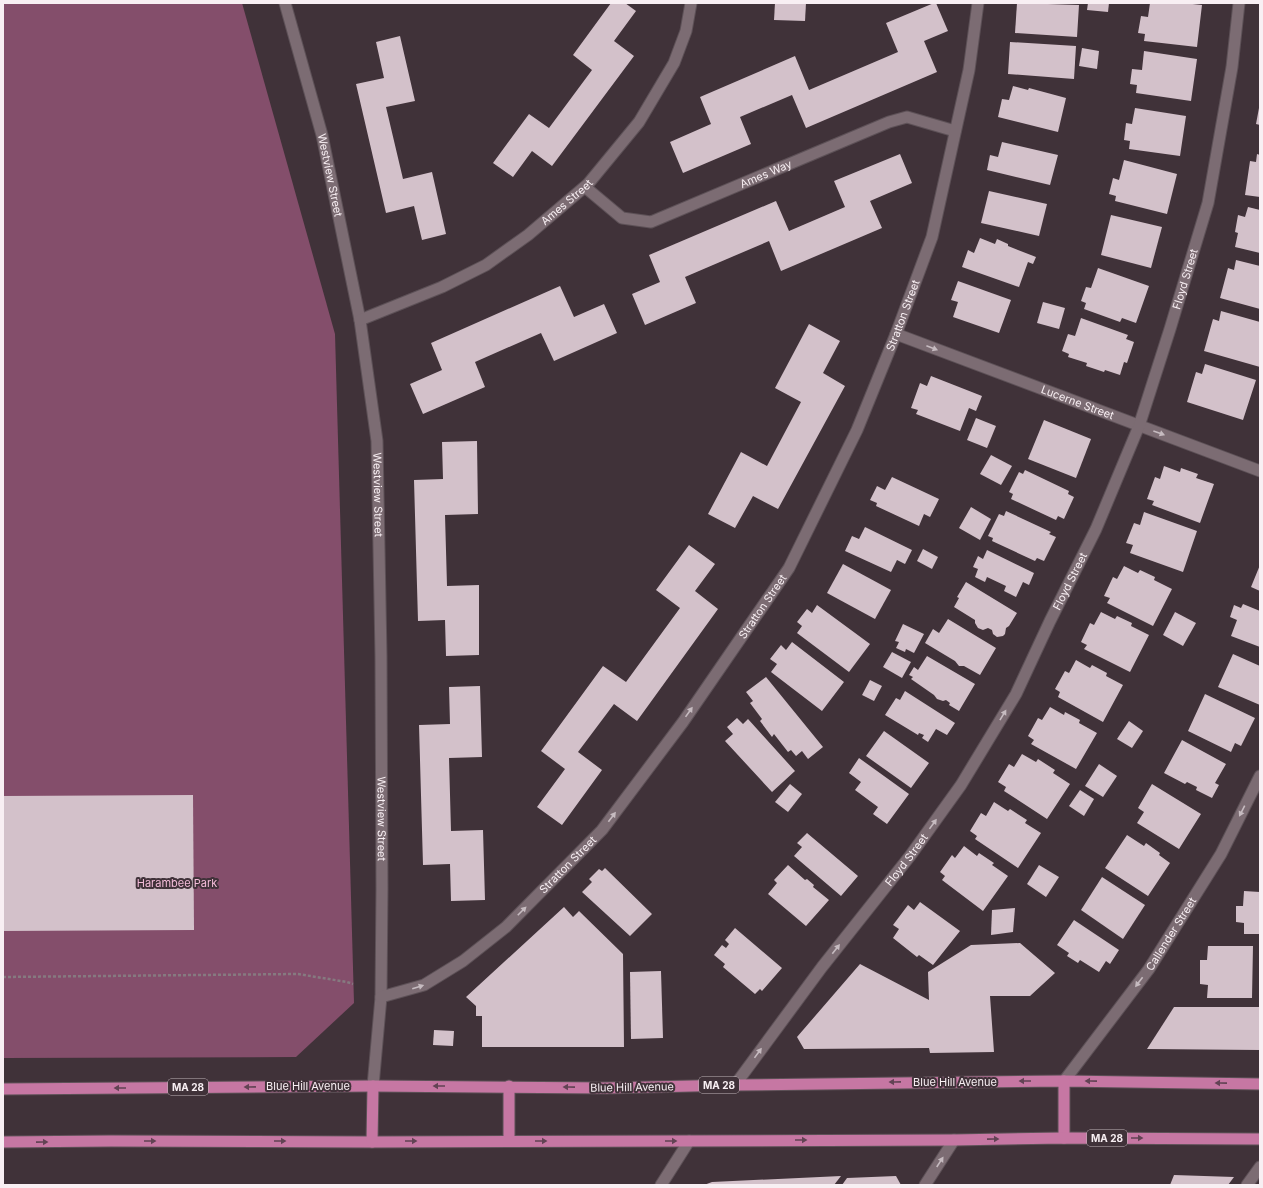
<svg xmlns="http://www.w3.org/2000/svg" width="1263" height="1188" font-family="Inter,sans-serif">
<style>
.green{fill:#844e6b}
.building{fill:#d3c1ca}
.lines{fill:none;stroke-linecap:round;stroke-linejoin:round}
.minor-casing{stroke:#5d5157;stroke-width:13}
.primary-casing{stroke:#5d5157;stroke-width:13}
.path{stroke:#867a80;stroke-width:2.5;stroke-dasharray:3 2;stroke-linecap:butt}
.minor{stroke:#7c6c73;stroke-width:11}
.primary{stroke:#c677a3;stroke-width:11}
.oneway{fill:#c6bbc0}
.oneway2{fill:#624354}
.labels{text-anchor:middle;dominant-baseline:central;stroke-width:4;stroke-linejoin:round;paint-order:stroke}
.shield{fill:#403239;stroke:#c1b6bb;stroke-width:1}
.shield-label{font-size:10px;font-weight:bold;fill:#f8eff3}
.street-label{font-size:11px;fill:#f8eff3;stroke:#403239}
.park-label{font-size:11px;fill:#f4bcd9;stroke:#403239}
</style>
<rect width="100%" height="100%" fill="#403239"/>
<polygon class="green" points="3,3 242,3 335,334 354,1003 296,1057 3,1058"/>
<g class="building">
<polygon points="611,3 625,3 636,11 614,41 634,56 552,166 532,151 513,177 493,163 529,114 549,128 592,70 573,55"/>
<polygon points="775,3 806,3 805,21 774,20"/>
<polygon points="934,3 936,3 948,31 924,41 937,72 806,128 792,95 740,117 751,144 683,173 670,142 711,124 700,97 795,56 809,90 898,52 886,23"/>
<polygon points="1017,3 1079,5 1077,37 1015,33"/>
<polygon points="1088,3 1109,3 1108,12 1087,10"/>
<polygon points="1150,3 1183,3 1202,5 1197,47 1144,41 1145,34 1138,33 1141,16 1148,17"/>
<polygon points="400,36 415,101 386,107 403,179 432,172 446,234 422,240 414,206 386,213 356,84 384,78 376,42"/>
<polygon points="1010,42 1076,46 1074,79 1008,74"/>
<polygon points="1082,48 1099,51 1097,69 1079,66"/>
<polygon points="1144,51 1197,59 1191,101 1136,93 1137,85 1130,84 1132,69 1142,70"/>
<polygon points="1013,86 1028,90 1029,88 1066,98 1058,132 998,117 1002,99 1009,100"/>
<polygon points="1135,108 1186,116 1180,156 1129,149 1130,141 1124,140 1126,123 1132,124"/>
<polygon points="1259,108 1260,108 1260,125 1256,124"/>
<polygon points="1002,142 1058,155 1050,185 987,170 990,155 998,157"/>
<polygon points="900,154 912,183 870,201 882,228 781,271 769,241 685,277 696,303 645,325 632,294 660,282 649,255 776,201 789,231 845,207 834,181"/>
<polygon points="1257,154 1260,155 1260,197 1245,195 1250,161 1256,162"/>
<polygon points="1124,160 1177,174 1167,214 1115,201 1116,196 1109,194 1113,178 1119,180"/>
<polygon points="989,191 1047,204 1039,236 981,223"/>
<polygon points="1248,207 1260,210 1260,253 1235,247 1238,233 1235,232 1238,215 1245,217"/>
<polygon points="1111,215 1162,227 1151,268 1101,255"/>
<polygon points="980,238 995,244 997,239 1008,244 1008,246 1036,257 1033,264 1028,262 1019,287 962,267 968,250 974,253"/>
<polygon points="1236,260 1260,266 1260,309 1220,298 1228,268 1234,270"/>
<polygon points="1098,268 1149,286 1136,323 1122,318 1120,322 1084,309 1086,303 1081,301 1086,287 1091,288"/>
<polygon points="958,281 1011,300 999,333 953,317 958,302 951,300"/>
<polygon points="560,286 574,317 604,304 617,333 554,361 541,333 475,362 485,387 423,414 410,384 442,370 431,343"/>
<polygon points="1043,302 1065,308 1059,329 1037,323"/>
<polygon points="1221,311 1260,322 1260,367 1204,351 1213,319 1219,321"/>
<polygon points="1081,318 1128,335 1126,339 1134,342 1127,363 1124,362 1120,375 1105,370 1104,372 1086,366 1087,363 1068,357 1069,354 1062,351 1068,334 1075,336"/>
<polygon points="809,324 840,341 823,373 845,386 778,509 753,496 735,528 708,514 741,452 767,466 801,402 775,388"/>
<polygon points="1205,364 1256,380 1243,420 1187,402 1196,372 1202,374"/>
<polygon points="931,376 982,396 976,411 969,408 960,431 916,414 918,410 911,408 920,383 927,386"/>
<polygon points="976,418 996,426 987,448 967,440"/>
<polygon points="1044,420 1091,439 1076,478 1028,459"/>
<polygon points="477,441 478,514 445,515 447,586 479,585 479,655 446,656 445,620 418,621 414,480 443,479 442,442"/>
<polygon points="991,455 1012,466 1001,485 980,474"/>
<polygon points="1164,466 1180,472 1181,468 1198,474 1196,478 1214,484 1200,523 1152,505 1154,501 1147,499 1155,477 1160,479"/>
<polygon points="1025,470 1069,491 1068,494 1074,497 1064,519 1058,516 1056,520 1011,499 1013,494 1009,492 1019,472 1023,474"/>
<polygon points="892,477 939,499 930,517 924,514 919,526 876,506 877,503 870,500 877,486 885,490"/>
<polygon points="971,507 991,519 980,540 959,528"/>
<polygon points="1006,511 1051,532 1049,534 1056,537 1044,561 1037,558 1035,561 992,541 993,538 988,536 999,514 1004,516"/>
<polygon points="1144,512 1197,531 1183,572 1130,553 1133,545 1126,543 1134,523 1140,525"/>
<polygon points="865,527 912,550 905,564 897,560 891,572 845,551 852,536 859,539"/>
<polygon points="689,545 715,564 695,591 718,609 637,721 614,704 578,752 602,770 562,825 537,807 565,769 541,751 603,666 626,682 680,608 656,590"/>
<polygon points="923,549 938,557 932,569 917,561"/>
<polygon points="987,550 1034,573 1029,585 1023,582 1016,597 1004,591 1006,586 987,577 985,582 975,577 978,569 973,567 978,556 983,559"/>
<polygon points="843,564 891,590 875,619 827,593"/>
<polygon points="1260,565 1260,591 1251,587"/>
<polygon points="1124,566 1138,573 1140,570 1155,577 1154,580 1172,589 1153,626 1107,603 1110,598 1104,596 1113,577 1117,579"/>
<polygon points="966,582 1017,613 1009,626 1006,628 1005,634 1003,636 997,637 993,634 992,630 988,628 983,630 978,628 975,623 975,620 954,607 959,598 957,597"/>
<polygon points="1243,604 1260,611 1260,647 1231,636 1237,620 1230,617 1234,605 1241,608"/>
<polygon points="817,605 870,644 849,672 797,633 802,626 797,622 807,609 812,613"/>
<polygon points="1101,612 1115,619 1117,616 1132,623 1131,626 1149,635 1130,672 1084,649 1087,645 1081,642 1090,623 1094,625"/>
<polygon points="1175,612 1196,623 1183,646 1163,635"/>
<polygon points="948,619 996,648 980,675 964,666 959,666 955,661 925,643 933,629 939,633"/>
<polygon points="903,624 924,634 914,653 906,649 905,652 896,648 899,642 895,641"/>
<polygon points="792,642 844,682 822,711 771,672 777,664 770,659 781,645 786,650"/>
<polygon points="892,652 911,662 902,678 883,667"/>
<polygon points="1233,654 1260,666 1260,705 1218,687"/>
<polygon points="927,656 975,684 959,711 949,705 950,703 946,700 943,701 937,699 934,695 911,679 913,677 909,675 914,667 918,670"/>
<polygon points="1076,660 1090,668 1092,665 1107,673 1106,676 1123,685 1103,722 1058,697 1060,692 1055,689 1065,671 1069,673"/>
<polygon points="766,677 823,747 808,759 802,751 796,756 791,750 788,752 774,734 772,737 760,721 762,719 750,703 753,701 746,692"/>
<polygon points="870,680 882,686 874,701 862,695"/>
<polygon points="480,686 482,757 449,758 451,831 483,830 485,900 451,901 450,864 423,865 419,725 450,724 449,687"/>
<polygon points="905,691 955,723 947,735 936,729 928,742 922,738 924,735 919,733 918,735 885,715 896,698 900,700"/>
<polygon points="1205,694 1255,718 1241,746 1235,743 1231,752 1188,731"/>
<polygon points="1050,707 1064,715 1065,712 1080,720 1079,723 1097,733 1076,769 1031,744 1034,740 1028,736 1038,718 1042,720"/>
<polygon points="737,718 743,724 748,719 795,771 772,792 725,741 733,734 727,727"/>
<polygon points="1129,721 1143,731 1132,748 1117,739"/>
<polygon points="884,731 929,763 911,788 866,756"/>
<polygon points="1182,740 1226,764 1215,783 1219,785 1212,798 1196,790 1197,787 1187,782 1185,784 1164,773"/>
<polygon points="1022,754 1036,762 1038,759 1055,770 1053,773 1070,784 1047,819 1004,791 1006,787 998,782 1009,764 1014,767"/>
<polygon points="859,758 909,794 887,824 873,814 878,807 855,790 861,782 849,773"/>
<polygon points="1099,764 1117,776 1103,797 1085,786"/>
<polygon points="790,784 802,794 788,812 775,802"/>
<polygon points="1152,784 1201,814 1179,849 1137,823 1144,812 1138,808"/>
<polygon points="1080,790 1094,799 1084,816 1069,806"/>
<polygon points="193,795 194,930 3,931 3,796"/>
<polygon points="994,802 1008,811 1010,809 1027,820 1025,823 1041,833 1018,868 975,839 977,836 970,831 981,813 986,816"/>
<polygon points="807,833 858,876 841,896 794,856 802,847 797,843"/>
<polygon points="1127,835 1144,846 1146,843 1160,853 1159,855 1170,863 1148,896 1105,868"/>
<polygon points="964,846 977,856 979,853 994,863 992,865 1008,876 983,911 942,880 945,876 940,872 952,855 955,858"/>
<polygon points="788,865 805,880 807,879 814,885 813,887 829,900 806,926 768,894 777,883 774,880"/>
<polygon points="1039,865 1059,877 1046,897 1027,884"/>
<polygon points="605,868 652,914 630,936 582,892 592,882 589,879 599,869 602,871"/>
<polygon points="1102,877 1145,905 1123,939 1081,910"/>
<polygon points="1244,891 1260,892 1260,934 1244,934 1244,923 1236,922 1236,906 1243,906"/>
<polygon points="920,902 960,931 933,965 919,955 917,957 893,938 899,929 893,925 908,905 914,910"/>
<polygon points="564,907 573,917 579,911 623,954 624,1047 482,1047 482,1016 476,1016 476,1006 466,997"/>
<polygon points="1015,908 1013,932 991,935 992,910"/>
<polygon points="1074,920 1119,950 1110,964 1106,961 1099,972 1080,960 1078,963 1067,956 1069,953 1057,945"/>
<polygon points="735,928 782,968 762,991 760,989 755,994 723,967 725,964 714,955 722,945 726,948 729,944 725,940"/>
<polygon points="1020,943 1055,973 1030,996 990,996 994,1052 930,1053 929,1048 804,1049 797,1037 860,964 929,1000 928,972 971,945"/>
<polygon points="1208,946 1253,946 1252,998 1207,998 1208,985 1200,984 1200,960 1207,960"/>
<polygon points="661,971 663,1038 631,1039 630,972"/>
<polygon points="1174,1007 1260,1007 1260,1050 1147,1049"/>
<polygon points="434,1030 454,1031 453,1046 433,1045"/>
<polygon points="1174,1175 1234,1177 1228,1185 1170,1185"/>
<polygon points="841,1176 834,1185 704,1185 712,1182"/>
<polygon points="896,1176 901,1185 842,1185 847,1178"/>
</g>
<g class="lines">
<defs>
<g id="minor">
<path id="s1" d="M285,3L322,135L360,320L377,441L381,656L382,888L381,997L373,1086"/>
<path id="s2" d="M585,187L622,218L651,222L889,122L907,117L955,131"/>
<path id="s3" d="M360,320L442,287L486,265L528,235L588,184L639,122L674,63L686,31L691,3"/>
<path id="s4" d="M896,334L1260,471"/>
<path id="s5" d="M381,997L424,985L463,961L506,927L602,830L683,722L789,568L857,430L896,334L932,237L969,70L978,3"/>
<path id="s6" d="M1064,1081L1149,969L1221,854L1260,776"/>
<path id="s7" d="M735,1085L822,967L910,856L961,785L1016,694L1050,621L1096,529L1139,426L1170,329L1208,203L1232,67L1239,3"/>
<polyline points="661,1185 689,1141"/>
<polyline points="925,1185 954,1140"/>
<polyline points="1247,1185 1260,1167"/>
</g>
<g id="primary">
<polyline points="509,1086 509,1141"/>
<polyline points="3,1089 373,1086 606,1088 735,1085 1064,1081 1260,1084"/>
<polyline points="1064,1138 1064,1081"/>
<polyline points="3,1142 111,1141 372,1142 954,1140 1064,1138 1260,1139"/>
<polyline points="372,1142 373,1086"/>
</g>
</defs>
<use href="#minor" class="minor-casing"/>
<use href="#primary" class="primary-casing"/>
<polyline class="path" points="3,977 298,974 347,982 353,984"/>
<use href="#minor" class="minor"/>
<use href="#primary" class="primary"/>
</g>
<defs><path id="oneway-solid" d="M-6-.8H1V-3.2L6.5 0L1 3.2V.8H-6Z"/></defs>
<g class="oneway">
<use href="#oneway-solid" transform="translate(932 348) rotate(21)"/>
<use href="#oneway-solid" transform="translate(1159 433) rotate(20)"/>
<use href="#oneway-solid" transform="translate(689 712) rotate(-55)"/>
<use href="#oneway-solid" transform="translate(1003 715) rotate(-59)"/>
<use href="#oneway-solid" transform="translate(1242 811) rotate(117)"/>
<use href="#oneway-solid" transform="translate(612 817) rotate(-53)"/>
<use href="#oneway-solid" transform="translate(933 824) rotate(-54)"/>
<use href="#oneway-solid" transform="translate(522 911) rotate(-45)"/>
<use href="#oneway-solid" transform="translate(836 949) rotate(-52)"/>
<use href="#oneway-solid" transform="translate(1139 982) rotate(127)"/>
<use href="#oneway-solid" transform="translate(418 987) rotate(-17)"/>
<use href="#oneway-solid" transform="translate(758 1053) rotate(-54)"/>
<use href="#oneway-solid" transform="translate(940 1162) rotate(-57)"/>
</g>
<g class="oneway2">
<use href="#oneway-solid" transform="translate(1025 1081) rotate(180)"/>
<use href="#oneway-solid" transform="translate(1091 1081) rotate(-179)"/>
<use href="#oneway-solid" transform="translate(895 1082) rotate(179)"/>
<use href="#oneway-solid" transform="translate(1221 1083) rotate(-179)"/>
<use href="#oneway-solid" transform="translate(439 1086) rotate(-180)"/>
<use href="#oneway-solid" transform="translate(250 1087) rotate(179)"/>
<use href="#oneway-solid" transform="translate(569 1087) rotate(-179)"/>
<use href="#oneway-solid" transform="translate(120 1088) rotate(180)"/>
<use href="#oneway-solid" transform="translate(1137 1138)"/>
<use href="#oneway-solid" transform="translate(993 1139) rotate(-1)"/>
<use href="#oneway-solid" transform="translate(801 1140)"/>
<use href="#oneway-solid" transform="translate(150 1141)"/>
<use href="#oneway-solid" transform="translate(280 1141)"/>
<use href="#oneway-solid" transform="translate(411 1141)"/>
<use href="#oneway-solid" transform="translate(541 1141)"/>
<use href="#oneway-solid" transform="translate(671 1141)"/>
<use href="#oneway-solid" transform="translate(42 1142) rotate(-1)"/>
</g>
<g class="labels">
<g class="shield">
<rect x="699" y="1077" width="40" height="16" rx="3"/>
<rect x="168" y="1079" width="40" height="16" rx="3"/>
<rect x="1087" y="1130" width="40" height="16" rx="3"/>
</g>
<g class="shield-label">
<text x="719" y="1085">MA 28</text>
<text x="188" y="1087">MA 28</text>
<text x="1107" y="1138">MA 28</text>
</g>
<g class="street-label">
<text stroke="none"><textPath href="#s2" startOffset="202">Ames Way</textPath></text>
<text stroke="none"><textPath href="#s1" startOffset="178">Westview Street</textPath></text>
<text stroke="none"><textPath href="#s3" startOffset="240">Ames Street</textPath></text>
<text stroke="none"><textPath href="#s7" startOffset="931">Floyd Street</textPath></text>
<text stroke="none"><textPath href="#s5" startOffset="881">Stratton Street</textPath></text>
<text stroke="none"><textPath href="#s4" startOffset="194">Lucerne Street</textPath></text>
<text stroke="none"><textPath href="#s1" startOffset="502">Westview Street</textPath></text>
<text stroke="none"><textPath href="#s7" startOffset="607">Floyd Street</textPath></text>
<text stroke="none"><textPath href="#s5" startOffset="557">Stratton Street</textPath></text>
<text stroke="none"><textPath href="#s1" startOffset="826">Westview Street</textPath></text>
<text stroke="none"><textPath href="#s7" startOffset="283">Floyd Street</textPath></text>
<text stroke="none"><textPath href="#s5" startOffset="233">Stratton Street</textPath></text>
<text stroke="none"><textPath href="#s6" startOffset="182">Callender Street</textPath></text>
<text x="955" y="1082">Blue Hill Avenue</text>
<text x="308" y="1086">Blue Hill Avenue</text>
<text transform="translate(632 1087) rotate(-1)">Blue Hill Avenue</text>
</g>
<g class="park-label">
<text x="177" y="883">Harambee Park</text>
</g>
</g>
<rect width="1263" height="1188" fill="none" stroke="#f8eff3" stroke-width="8"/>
</svg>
